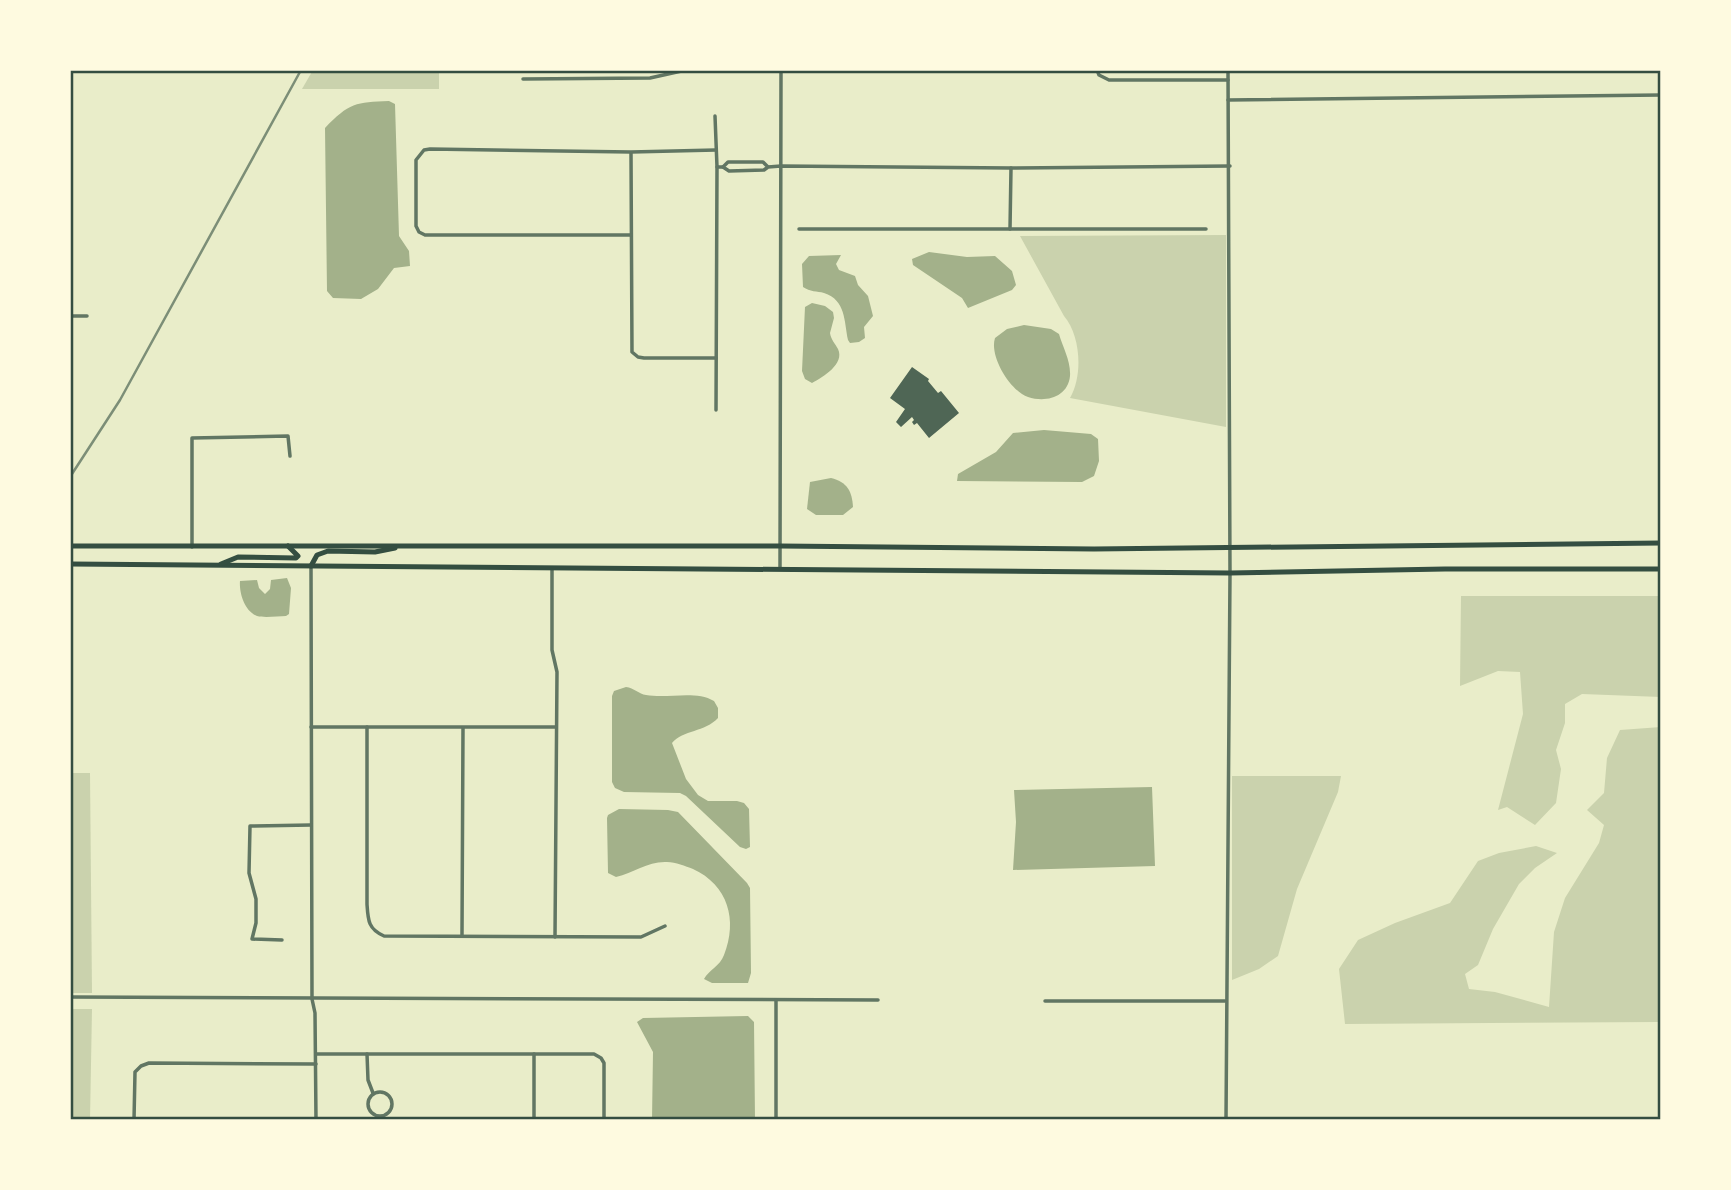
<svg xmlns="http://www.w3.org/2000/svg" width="1731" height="1190" font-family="'Fira Sans',sans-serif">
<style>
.green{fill:#cad2ad}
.water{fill:#a3b18a}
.building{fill:#4f6655}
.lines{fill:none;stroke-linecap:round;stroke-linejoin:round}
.minor{stroke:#617663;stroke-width:3.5}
.secondary{stroke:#344e41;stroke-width:5}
.rail{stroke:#7c8e77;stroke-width:2.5}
.neatline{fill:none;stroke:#344e41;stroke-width:2.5}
</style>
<rect width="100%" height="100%" fill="#e9edc9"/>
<g class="green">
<polygon points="313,70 439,70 439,89 302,89"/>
<path d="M1226,235V427L1070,398C1083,376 1081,336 1064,316L1020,236Z"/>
<polygon points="1461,596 1661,596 1661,697 1582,694 1565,704 1565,723 1556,750 1561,769 1556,803 1535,825 1507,807 1498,810 1523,714 1520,672 1498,671 1460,686"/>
<polygon points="1661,727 1659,1022 1345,1024 1339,969 1358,940 1395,923 1450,903 1478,861 1499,853 1536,846 1557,853 1535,868 1519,884 1493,929 1478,965 1465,974 1469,989 1495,992 1549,1007 1554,932 1565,898 1599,843 1604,825 1587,810 1604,793 1607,758 1620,730"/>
<polygon points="70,773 90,773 92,993 70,993"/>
<polygon points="1341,776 1338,792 1297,889 1278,956 1259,969 1232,980 1232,776"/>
<polygon points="70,1009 92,1009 90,1120 70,1120"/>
</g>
<g class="water">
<path d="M389,101L395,104L399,236L409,251L410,266L394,268L378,289L361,299L333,298L327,291L325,128C349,103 356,102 389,101Z"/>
<polygon points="929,252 967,257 995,256 1012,271 1016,285 1012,290 968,308 962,298 913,265 912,259"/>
<path d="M841,255L836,264L839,270L855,276L858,285L868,296L873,316L864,327L865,338L859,342L850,343L848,340C844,321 846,300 824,293C817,291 810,292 803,287L802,264L809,256Z"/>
<path d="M812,303L825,306L833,312L834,318L830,333C831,340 835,343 838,349C845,364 823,377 812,383L805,379L802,371L805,307Z"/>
<path d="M1024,325L1051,329L1059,334C1063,348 1071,361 1070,376C1068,397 1046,403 1028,397C1010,391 989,356 995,338L1007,329Z"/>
<polygon points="1044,430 1091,434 1098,439 1099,461 1094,476 1082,482 957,481 958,474 996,452 1013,433"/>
<path d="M831,478C847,482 852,491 853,507L843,515H816L807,509L810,482Z"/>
<path d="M287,578L291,588L289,614L286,616C278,616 265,618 257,616C244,611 239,592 240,581L257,580L259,588L265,594L270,589L271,580Z"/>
<path d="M626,687C634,688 639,694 646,695C668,699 695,690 714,701L718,708V718C705,732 683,730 672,743L686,779L698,795L708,801H737L744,803L749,809L750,847L746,849L740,847L686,796L680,793L624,792L615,788L612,782V696L614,691Z"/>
<polygon points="1152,787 1155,866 1013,870 1016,822 1014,790"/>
<path d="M619,809L668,810L678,812L747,883L750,888L751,973L748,983H712L704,979C709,970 720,966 724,955C738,920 728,885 693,869C685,866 676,862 667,862C648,861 634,873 616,877L608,873L607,818L608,815Z"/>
<polygon points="748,1016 754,1022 755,1120 652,1120 653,1052 637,1022 643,1018"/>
</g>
<polygon class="building" points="912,367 929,379 928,381 938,393 941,391 959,413 929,438 917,423 914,425 912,422 914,420 912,417 901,427 896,422 905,409 890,398"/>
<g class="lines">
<g class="minor">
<polyline points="1097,70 1099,75 1109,80 1228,80"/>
<polyline points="523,79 650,78 686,70 755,70"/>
<polyline points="1228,100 1661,95"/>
<polyline points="715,116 717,167 723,167"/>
<polyline points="631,153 632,352 638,357 644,358 716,358"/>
<polyline points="768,167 763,162 728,162 723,167 729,171 764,170 768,167 781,166 1011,168 1230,166"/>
<polyline points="799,229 1206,229"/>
<polyline points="1010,229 1011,168"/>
<polyline points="631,235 425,235 419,232 416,226 416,160 424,150 430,149 631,152 716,150"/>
<polyline points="70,316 87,316"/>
<polyline points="716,410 717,167"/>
<polyline points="192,547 192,438 288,436 290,456"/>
<polyline points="311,566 312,999 315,1013 316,1120"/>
<polyline points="552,568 552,650 557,672 555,937"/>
<polyline points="780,568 781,70"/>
<polyline points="311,727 556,727"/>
<path d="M367,727V904C368,920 368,929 384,936L641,937L665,926"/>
<polyline points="462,935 463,728"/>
<polyline points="282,940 252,939 256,923 256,899 249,873 250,826 311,825"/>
<polyline points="70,997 878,1000"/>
<polyline points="1045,1001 1225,1001"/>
<polyline points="316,1054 594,1054 601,1058 604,1063 604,1120"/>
<polyline points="367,1054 368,1080 373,1093"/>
<polyline points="534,1054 534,1120"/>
<circle cx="380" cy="1104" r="12"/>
<polyline points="134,1120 135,1072 141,1066 149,1063 316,1064"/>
<polyline points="776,1120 776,1000"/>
<polyline points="1226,1120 1230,573 1228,70"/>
</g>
<g class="secondary">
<polyline points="70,546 780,546 1094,549 1661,543"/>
<polyline points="70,564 1230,573 1445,569 1661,569"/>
<polyline points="221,564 238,557 296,558 298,556 288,546"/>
<polyline points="311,566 317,555 328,551 375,552 395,548"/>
</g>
<polyline class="rail" points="70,477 120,400 301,70"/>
</g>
<rect width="1731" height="1190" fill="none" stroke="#fefae0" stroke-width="144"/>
<rect x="72" y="72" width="1587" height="1046" class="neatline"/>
</svg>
